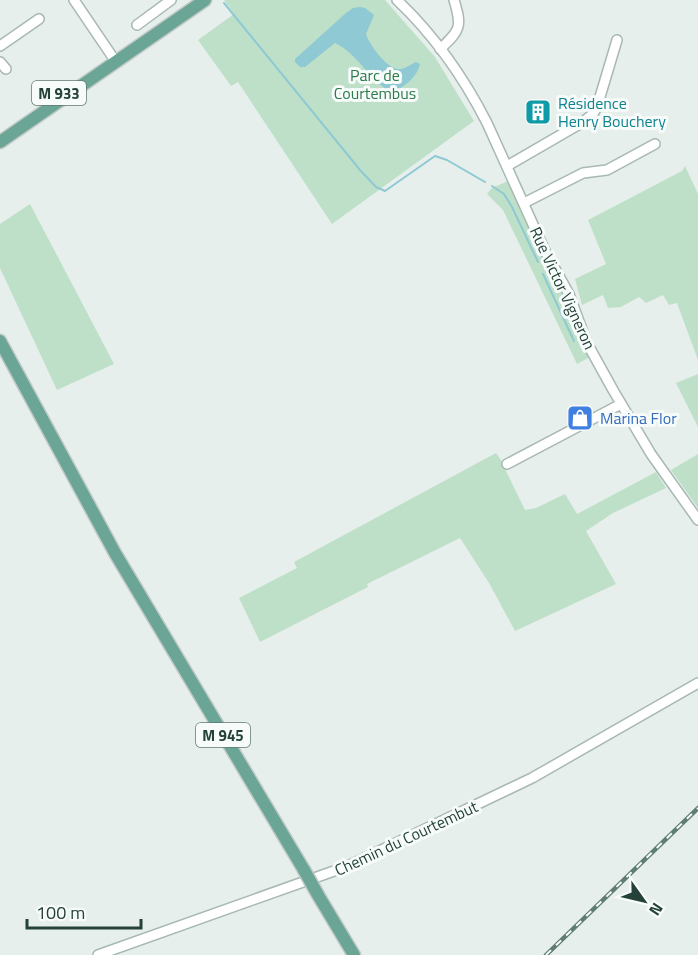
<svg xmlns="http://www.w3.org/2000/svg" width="698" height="955" font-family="'Titillium Web',sans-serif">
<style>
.green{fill:#bfe0c8}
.water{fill:#8ec9d4}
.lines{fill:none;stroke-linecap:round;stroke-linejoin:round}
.stream{stroke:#8ec9d4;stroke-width:2}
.minor-casing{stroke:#a8b8b2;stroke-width:12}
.major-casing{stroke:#c2cac8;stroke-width:15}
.minor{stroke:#fff;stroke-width:9}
.major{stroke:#6aa596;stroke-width:12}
.rail-casing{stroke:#5f7d75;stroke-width:4.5}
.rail{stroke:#f7fbf9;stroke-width:2;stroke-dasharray:7;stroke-linecap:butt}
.major-bridge-casing{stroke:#c2cac8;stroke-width:15;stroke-linecap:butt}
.major-bridge{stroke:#6aa596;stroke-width:12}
.labels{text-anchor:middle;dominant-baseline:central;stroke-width:6;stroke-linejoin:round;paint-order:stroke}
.shield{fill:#f7fbf9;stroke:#637a73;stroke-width:1.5}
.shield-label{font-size:15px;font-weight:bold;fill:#24423a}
.park-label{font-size:16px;fill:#2d7a4b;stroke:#f7fbf9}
.culture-label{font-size:16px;fill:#0d838f;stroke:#f7fbf9;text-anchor:start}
.street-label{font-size:16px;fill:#24423a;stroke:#f7fbf9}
.shop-label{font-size:16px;fill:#366cbe;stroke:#f7fbf9;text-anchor:start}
</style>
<rect width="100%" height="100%" fill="#e6efeb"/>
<g class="green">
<polygon points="224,0 385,0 435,57 474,121 332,224 238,82 231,86 198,40 234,14"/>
<polygon points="685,166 698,194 698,360 677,303 669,305 663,295 646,303 639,297 621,307 608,308 603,295 582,305 575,279 606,264 588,220 682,171"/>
<polygon points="508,181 561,283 590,357 577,364 503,210 487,194 492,188"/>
<polygon points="30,204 114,364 57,390 0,268 0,224"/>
<polygon points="698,374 698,427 676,383"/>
<polygon points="496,453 503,463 504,467 525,510 536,508 565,494 577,514 656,472 666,488 613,513 586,531 616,584 515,631 489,583 460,538 367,584 368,587 260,642 239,598 297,568 294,562"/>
<polygon points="698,454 698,508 671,470"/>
</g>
<path class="water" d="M360,7L365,8L374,15L366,34C369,44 386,68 398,69C404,70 411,64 416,62L420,64C418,76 403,89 391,92C369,80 358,54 335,43L305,67H300L295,62V59L346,13L353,8Z"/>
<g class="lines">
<g class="stream">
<polyline points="224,3 360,170 376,187 385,191 435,156 447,160 485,182"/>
<polyline points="492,186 504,194 512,207 538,262"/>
<polyline points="543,274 574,341"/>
</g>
<defs>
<g id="minor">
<polyline points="74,0 116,62"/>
<path d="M397,0C434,35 464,78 487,123L545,251L569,294L587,343L613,390L651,454L698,520"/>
<polyline points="137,25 171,0"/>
<polyline points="0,46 39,19"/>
<path d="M440,49C461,30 462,26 454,0"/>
<polyline points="0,62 6,69"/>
<polyline points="507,166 583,122 593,114 597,107 617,40"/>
<polyline points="524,203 583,173 607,170 655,144"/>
<polyline points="507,464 621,404"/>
<polyline points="98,955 348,866 532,778 698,683"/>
</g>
<g id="major">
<polyline points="0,142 205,0"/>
<polyline points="0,341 115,553 304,870"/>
<polyline points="318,895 354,955"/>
</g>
</defs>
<use href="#minor" class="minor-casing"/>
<use href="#major" class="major-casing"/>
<use href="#minor" class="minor"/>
<use href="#major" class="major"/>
<defs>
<polyline id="rail" points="546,955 698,808"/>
</defs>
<use href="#rail" class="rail-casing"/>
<use href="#rail" class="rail"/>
<defs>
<polyline id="major-bridge" points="304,870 318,895"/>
</defs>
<use href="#major-bridge" class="major-bridge-casing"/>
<use href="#major-bridge" class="major-bridge"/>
</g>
<defs>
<symbol id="building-square" viewBox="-11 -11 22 22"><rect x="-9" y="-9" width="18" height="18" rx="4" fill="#0f9aa8" stroke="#f7fbf9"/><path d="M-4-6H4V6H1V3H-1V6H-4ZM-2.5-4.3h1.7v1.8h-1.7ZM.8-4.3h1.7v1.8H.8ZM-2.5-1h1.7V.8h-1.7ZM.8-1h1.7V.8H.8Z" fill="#fff"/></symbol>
<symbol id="shop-square" viewBox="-11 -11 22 22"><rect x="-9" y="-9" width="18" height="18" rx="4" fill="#3f7fe0" stroke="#f7fbf9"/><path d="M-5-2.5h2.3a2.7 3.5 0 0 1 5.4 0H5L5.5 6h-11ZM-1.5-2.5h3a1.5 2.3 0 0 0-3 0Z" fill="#fff"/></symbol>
</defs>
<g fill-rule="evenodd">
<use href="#building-square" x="523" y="97" width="30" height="30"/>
<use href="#shop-square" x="565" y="403" width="30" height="30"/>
</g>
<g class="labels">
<g class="shield">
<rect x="32" y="81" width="54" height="24" rx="4.5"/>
<rect x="196" y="723" width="54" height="24" rx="4.5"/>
</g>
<g class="shield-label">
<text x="59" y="93">M 933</text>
<text x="223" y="735">M 945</text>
</g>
<g class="park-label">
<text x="375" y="75">Parc de<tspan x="375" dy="18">Courtembus</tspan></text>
</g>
<g class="culture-label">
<text x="558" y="103">Résidence<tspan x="558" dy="18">Henry Bouchery</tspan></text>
</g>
<g class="street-label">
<text transform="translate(563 288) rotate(65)">Rue Victor Vigneron</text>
<text transform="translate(406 838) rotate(-25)">Chemin du Courtembut</text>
</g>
<g class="shop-label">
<text x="600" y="418">Marina Flor</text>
</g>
</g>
<g transform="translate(644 901) rotate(124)" stroke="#f7fbf9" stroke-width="4.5" paint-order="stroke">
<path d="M0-4.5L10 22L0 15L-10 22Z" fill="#24423a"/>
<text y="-9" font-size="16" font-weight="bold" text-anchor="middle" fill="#24423a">N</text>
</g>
<path d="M27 919v9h114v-9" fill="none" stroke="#24423a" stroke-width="3"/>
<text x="36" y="919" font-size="18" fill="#24423a" stroke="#f7fbf9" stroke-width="4.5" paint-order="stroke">100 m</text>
</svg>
